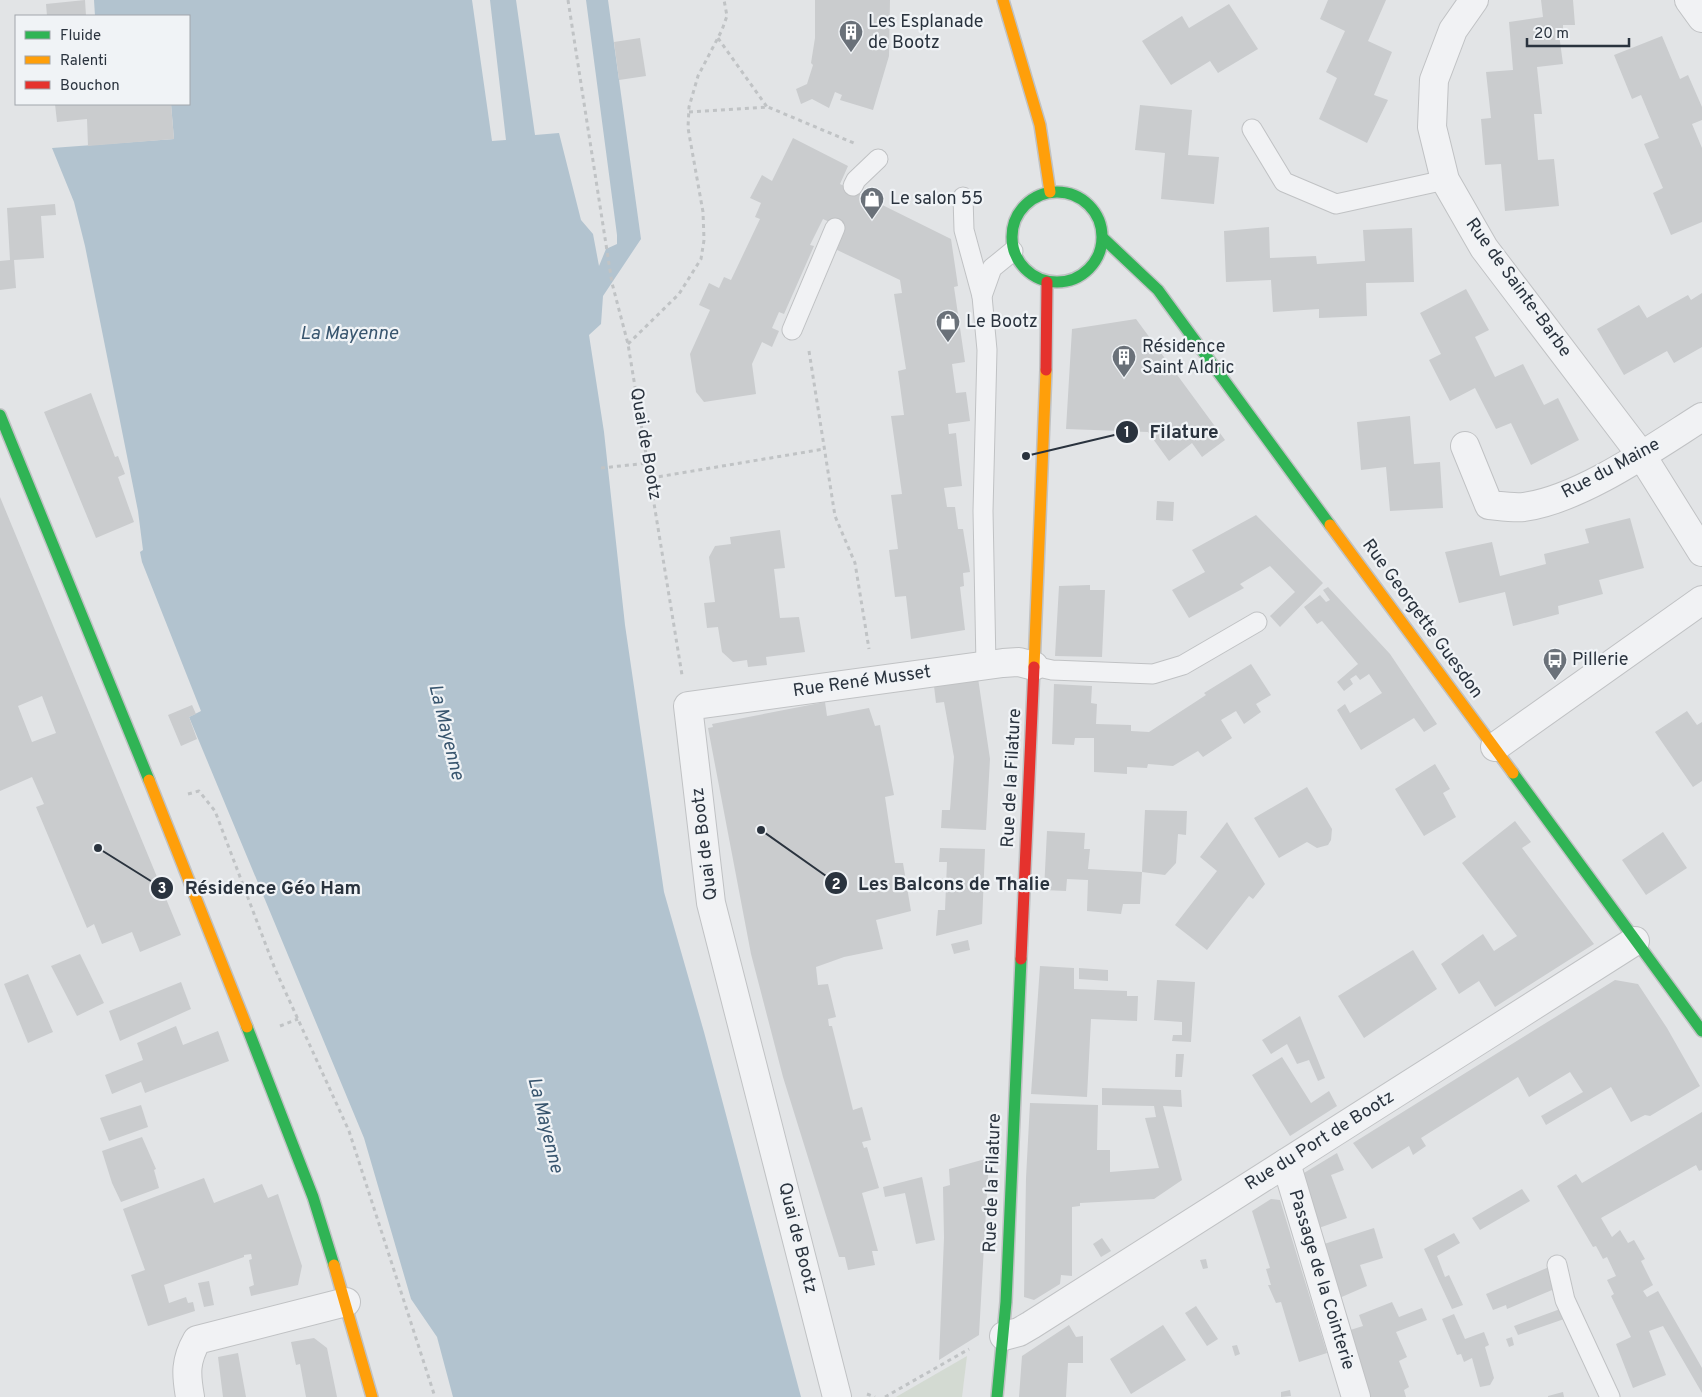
<svg xmlns="http://www.w3.org/2000/svg" width="1702" height="1397" font-family="Overpass,sans-serif">
<style>
.green{fill:#d3dad2}
.water{fill:#b2c3cf}
.building{fill:#caccce;fill-rule:evenodd}
.lines{fill:none;stroke-linecap:round;stroke-linejoin:round}
.lane-casing{stroke:#c0c2c4;stroke-width:21}
.street-casing{stroke:#c0c2c4;stroke-width:30}
.fast-casing{stroke:#c0c2c4;stroke-width:14}
.slow-casing{stroke:#c0c2c4;stroke-width:14}
.jam-casing{stroke:#c0c2c4;stroke-width:14}
.path{stroke:#c0c3c5;stroke-width:3;stroke-dasharray:4 4;stroke-linecap:butt}
.lane{stroke:#f1f2f4;stroke-width:19}
.street{stroke:#f1f2f4;stroke-width:28}
.fast{stroke:#30b455;stroke-width:11}
.slow{stroke:#ff9f0a;stroke-width:11}
.jam{stroke:#e5322d;stroke-width:11}
.labels{text-anchor:middle;dominant-baseline:central;stroke-width:4.5;stroke-linejoin:round;paint-order:stroke}
.poi-label{font-size:18px;fill:#2a333e;stroke:#f0f3f6;text-anchor:start}
.street-label{font-size:18px;fill:#2a333e;stroke:#f0f3f6}
.water-label{font-size:19px;font-style:italic;fill:#38556e;stroke:#f0f3f6}
.leader{fill:none;stroke:#2a333e;stroke-width:2}
.callout-dot{fill:#2a333e;stroke:#f0f3f6;stroke-width:2}
.mark-label{font-size:15px;text-anchor:middle;font-weight:bold;fill:#fff}
.callout-label{font-size:19px;text-anchor:middle;font-weight:bold;fill:#2a333e;stroke:#f0f3f6;stroke-width:4.5;stroke-linejoin:round;paint-order:stroke}
</style>
<rect width="100%" height="100%" fill="#e2e4e6"/>
<polygon class="green" points="967,1356 962,1397 896,1397"/>
<polygon class="water" points="94,0 472,0 492,141 506,140 490,0 516,0 535,135 559,133 581,220 593,234 599,266 606,249 617,244 617,235 586,0 608,0 641,239 603,296 601,324 589,335 604,432 625,625 664,892 704,1032 801,1397 453,1397 437,1337 411,1299 364,1138 189,717 201,711 142,562 140,552 143,550 138,511 85,246 74,202 52,148 174,139 171,104 189,104 189,16 95,16"/>
<g class="building">
<polygon points="85,0 86,16 47,16 46,4"/>
<polygon points="815,0 890,0 889,56 873,110 840,100 842,95 835,92 829,108 812,99 801,104 796,89 807,84 813,65 811,63 815,38"/>
<polygon points="1328,0 1386,0 1368,41 1392,52 1374,95 1388,100 1367,143 1319,119 1337,78 1326,72 1345,31 1320,19"/>
<polygon points="1541,0 1573,0 1575,25 1563,25 1563,33 1559,34 1563,64 1537,67 1542,114 1534,114 1538,160 1554,159 1559,206 1505,211 1501,164 1485,165 1481,119 1491,118 1486,72 1513,70 1509,22 1543,17"/>
<polygon points="1229,4 1258,49 1218,73 1210,61 1171,85 1142,41 1182,16 1189,28"/>
<polygon points="1662,36 1680,79 1688,75 1702,107 1702,120 1692,124 1702,148 1702,222 1671,235 1653,193 1663,188 1644,144 1659,138 1641,95 1632,99 1614,55"/>
<polygon points="640,38 646,76 619,80 614,42"/>
<polygon points="55,104 171,104 174,139 88,146 87,119 57,122"/>
<polygon points="1140,105 1192,110 1188,155 1219,157 1214,204 1161,199 1165,153 1135,150"/>
<polygon points="793,138 848,166 840,184 951,239 958,286 954,287 965,362 952,364 956,393 966,392 970,421 948,424 949,434 956,433 962,486 944,488 947,507 955,507 958,529 963,529 970,572 963,573 964,586 960,587 965,630 911,639 906,596 895,597 889,550 898,549 891,495 902,494 891,416 904,415 898,371 906,369 894,294 902,293 900,280 835,249 844,229 823,219 810,245 814,246 784,314 779,312 772,328 779,331 772,347 762,342 752,364 756,394 704,402 696,392 690,354 710,310 699,305 709,283 719,288 724,277 731,280 760,219 755,217 761,203 750,198 762,175 772,181"/>
<polygon points="55,204 56,215 41,216 44,258 14,260 16,288 0,290 0,261 10,260 7,208"/>
<polygon points="1269,227 1270,258 1316,256 1317,264 1365,261 1363,230 1412,228 1414,282 1366,283 1367,316 1319,318 1319,309 1273,312 1271,280 1226,282 1224,231"/>
<polygon points="1466,289 1489,330 1475,337 1495,377 1523,364 1544,405 1558,398 1579,440 1531,465 1511,423 1496,429 1475,388 1450,401 1429,360 1441,354 1420,313"/>
<polygon points="1702,293 1702,347 1674,363 1667,351 1624,375 1597,329 1639,305 1647,318 1688,295 1691,300"/>
<polygon points="1136,319 1225,440 1202,457 1192,443 1169,461 1148,432 1066,429 1072,329"/>
<polygon points="91,393 115,457 118,456 125,474 118,477 134,522 96,538 44,412"/>
<polygon points="1410,416 1414,464 1440,462 1443,508 1390,511 1386,467 1361,470 1357,422"/>
<path d="M0,497L181,935L140,952L132,932L102,944L94,924L87,928L36,807L44,804L32,777L0,791ZM42,696L56,733L32,742L18,706Z"/>
<polygon points="1157,501 1174,502 1173,521 1156,520"/>
<polygon points="1256,515 1323,583 1280,627 1270,616 1295,592 1270,566 1240,584 1244,588 1189,618 1172,590 1205,572 1192,550"/>
<polygon points="1630,518 1644,568 1599,580 1603,594 1558,606 1559,614 1513,626 1505,592 1459,603 1445,552 1492,542 1500,576 1546,564 1544,554 1589,543 1585,529"/>
<polygon points="780,530 785,568 774,569 780,618 799,617 805,652 766,657 767,665 748,667 747,660 733,662 722,652 718,627 707,628 704,603 715,602 709,557 715,546 731,544 730,537"/>
<polygon points="1090,585 1090,590 1105,590 1102,657 1055,656 1059,586"/>
<polygon points="1328,587 1390,654 1437,724 1424,732 1414,718 1361,750 1337,710 1345,704 1350,713 1382,693 1369,674 1360,680 1356,675 1350,679 1353,684 1344,691 1337,682 1358,664 1322,621 1317,624 1304,607 1320,595 1326,602 1330,600 1323,590"/>
<polygon points="1251,664 1271,695 1256,704 1261,712 1244,724 1236,711 1221,720 1232,738 1203,757 1198,751 1173,766 1148,764 1147,768 1127,767 1127,774 1094,772 1094,738 1075,738 1074,745 1052,744 1054,684 1092,686 1091,703 1097,704 1096,724 1131,725 1131,731 1149,732 1206,695 1204,693"/>
<polygon points="978,678 990,759 986,830 941,828 942,810 950,810 954,757 944,702 936,703 934,686"/>
<polygon points="825,702 827,716 869,708 875,726 880,725 894,795 885,797 895,863 903,863 911,911 876,920 883,949 844,957 816,967 818,985 828,984 836,1017 828,1019 829,1026 832,1026 853,1110 862,1107 871,1140 862,1142 864,1148 867,1147 879,1188 862,1193 878,1251 872,1251 875,1265 848,1270 845,1257 839,1257 783,1077 751,954 708,728 713,727 712,724"/>
<polygon points="192,705 196,714 189,717 197,739 181,746 168,715"/>
<polygon points="1687,711 1697,725 1702,722 1702,781 1693,787 1655,732"/>
<polygon points="1435,764 1450,789 1443,793 1456,817 1424,836 1395,789"/>
<polygon points="1307,787 1332,829 1331,840 1328,845 1317,848 1307,842 1279,858 1254,818"/>
<polygon points="1145,810 1187,811 1186,835 1178,834 1176,863 1165,875 1142,872 1140,904 1123,904 1121,914 1087,911 1088,880 1067,879 1066,891 1044,890 1047,831 1085,833 1084,849 1090,849 1088,869 1142,872"/>
<polygon points="1515,821 1531,842 1522,848 1594,944 1495,1007 1479,981 1459,994 1441,964 1483,934 1494,951 1517,936 1462,863"/>
<polygon points="1227,822 1265,884 1253,899 1249,896 1207,950 1175,925 1217,871 1200,857"/>
<polygon points="1663,832 1687,868 1646,895 1622,860"/>
<polygon points="940,848 985,849 982,924 936,936 938,910 945,910 947,862 939,862"/>
<polygon points="968,940 970,950 954,954 951,944"/>
<polygon points="1413,950 1437,989 1364,1038 1338,996"/>
<polygon points="80,954 104,1003 77,1016 51,966"/>
<polygon points="1040,966 1074,968 1074,989 1127,991 1127,996 1138,996 1137,1021 1091,1019 1087,1097 1031,1094"/>
<polygon points="1079,968 1108,970 1108,981 1079,979"/>
<polygon points="28,974 53,1032 28,1043 4,984"/>
<polygon points="1157,980 1195,982 1191,1042 1172,1041 1173,1035 1182,1035 1182,1022 1154,1020"/>
<polygon points="1615,980 1638,984 1667,1028 1700,1086 1650,1116 1645,1115 1631,1122 1611,1087 1546,1125 1541,1116 1583,1092 1570,1072 1529,1097 1518,1077 1421,1138 1426,1146 1413,1155 1409,1146 1372,1169 1353,1143"/>
<polygon points="181,982 191,1009 120,1041 109,1011"/>
<polygon points="1300,1016 1325,1078 1318,1081 1309,1060 1297,1064 1287,1044 1271,1054 1262,1040"/>
<polygon points="176,1026 183,1045 218,1031 229,1061 145,1093 141,1082 112,1094 105,1075 143,1060 137,1043"/>
<polygon points="1176,1054 1184,1054 1182,1077 1175,1077"/>
<polygon points="1282,1057 1311,1103 1329,1091 1337,1106 1290,1136 1252,1075"/>
<polygon points="1102,1088 1181,1090 1182,1107 1163,1106 1182,1180 1154,1199 1080,1203 1080,1206 1072,1207 1072,1276 1061,1275 1060,1284 1034,1300 1024,1297 1026,1178 1030,1103 1098,1105 1097,1150 1110,1150 1110,1172 1159,1168 1145,1118 1156,1117 1154,1106 1102,1105"/>
<polygon points="141,1105 148,1127 109,1141 100,1118"/>
<polygon points="1702,1112 1702,1170 1699,1171 1696,1165 1601,1218 1612,1237 1620,1230 1628,1243 1634,1240 1645,1259 1641,1261 1653,1285 1643,1291 1647,1297 1658,1291 1702,1368 1702,1393 1663,1326 1649,1331 1666,1375 1633,1388 1616,1344 1631,1337 1611,1296 1614,1294 1607,1280 1616,1276 1607,1257 1603,1259 1596,1246 1593,1247 1557,1186 1576,1174 1582,1183"/>
<polygon points="142,1137 156,1169 154,1170 159,1188 121,1202 112,1183 102,1151"/>
<polygon points="1337,1153 1344,1170 1331,1175 1347,1218 1316,1229 1299,1176"/>
<polygon points="989,1158 979,1335 939,1360 944,1238 943,1187 950,1185 949,1169"/>
<polygon points="922,1177 935,1240 916,1244 905,1193 885,1197 883,1187"/>
<polygon points="204,1178 214,1203 262,1184 268,1198 278,1194 302,1266 298,1285 251,1296 249,1287 254,1285 249,1260 252,1259 251,1254 244,1255 244,1257 164,1285 169,1303 186,1297 188,1303 193,1302 195,1311 148,1326 131,1275 145,1270 123,1209"/>
<polygon points="1522,1189 1530,1201 1480,1230 1472,1218"/>
<polygon points="1271,1199 1280,1200 1327,1353 1299,1362 1281,1302 1276,1303 1268,1285 1271,1285 1266,1269 1270,1268 1252,1211"/>
<polygon points="1374,1228 1383,1258 1360,1265 1367,1286 1337,1299 1321,1245"/>
<polygon points="1454,1233 1460,1243 1437,1256 1445,1277 1449,1275 1463,1305 1452,1309 1424,1249"/>
<polygon points="1102,1238 1111,1251 1101,1257 1093,1244"/>
<polygon points="1206,1259 1208,1268 1203,1269 1200,1260"/>
<polygon points="1549,1267 1557,1288 1507,1309 1506,1305 1493,1310 1486,1294"/>
<polygon points="209,1281 214,1305 204,1307 198,1283"/>
<polygon points="1392,1302 1399,1317 1422,1308 1427,1320 1396,1332 1407,1357 1399,1361 1409,1387 1404,1390 1406,1397 1368,1397 1347,1331 1363,1326 1359,1315"/>
<polygon points="1196,1306 1218,1339 1207,1346 1185,1313"/>
<polygon points="1563,1308 1567,1318 1518,1335 1514,1326"/>
<polygon points="1454,1314 1465,1339 1484,1332 1489,1345 1485,1347 1494,1378 1490,1385 1480,1387 1472,1358 1464,1362 1461,1354 1457,1355 1442,1319"/>
<polygon points="1069,1325 1076,1337 1083,1336 1083,1363 1068,1363 1066,1397 1019,1397 1022,1356"/>
<polygon points="1163,1325 1186,1360 1131,1394 1110,1359"/>
<polygon points="1512,1337 1514,1345 1509,1347 1506,1339"/>
<polygon points="314,1338 327,1348 337,1397 306,1397 300,1364 296,1365 291,1342"/>
<polygon points="1237,1345 1240,1354 1235,1356 1232,1346"/>
<polygon points="238,1353 246,1397 223,1397 218,1357"/>
<polygon points="1290,1390 1291,1396 1281,1397 1281,1392"/>
<polygon points="1563,1392 1564,1397 1548,1397 1548,1396"/>
</g>
<g class="lines">
<defs>
<g id="lane">
<polyline points="1252,129 1284,182 1336,204 1445,180"/>
<polyline points="853,186 856,180 878,159"/>
<polyline points="963,197 964,230 982,296"/>
<polyline points="792,330 835,228"/>
<polyline points="986,665 983,511 987,350 982,296 992,268 1013,251"/>
<polyline points="1034,666 1052,670 1153,674 1183,665 1257,622"/>
<polyline points="1557,1265 1565,1300 1610,1397"/>
</g>
<g id="street">
<polyline points="1474,0 1453,30 1434,80 1432,127 1445,180 1484,248 1642,456 1702,552"/>
<polyline points="1689,0 1702,18"/>
<path d="M1465,446L1489,505C1500,506 1513,508 1524,507C1581,499 1653,448 1702,417"/>
<polyline points="1495,747 1702,600"/>
<polyline points="1286,1163 1356,1397"/>
<polyline points="1004,1336 1019,1332 1031,1325 1635,941"/>
<path d="M190,1397C186,1374 185,1361 197,1340L346,1302"/>
<polyline points="837,1397 711,903 688,706 1003,663 1019,662 1034,666"/>
</g>
<g id="fast">
<circle cx="1057" cy="237" r="45"/>
<polyline points="1103,238 1158,290 1330,525"/>
<polyline points="0,415 149,780"/>
<polyline points="1513,773 1702,1031"/>
<polyline points="247,1027 313,1197 334,1265"/>
<polyline points="997,1397 1006,1302 1021,959"/>
</g>
<g id="slow">
<polyline points="1003,0 1040,125 1050,192"/>
<polyline points="1330,525 1513,773"/>
<polyline points="1034,667 1046,370"/>
<polyline points="149,780 247,1027"/>
<polyline points="334,1265 372,1397"/>
</g>
<g id="jam">
<polyline points="1046,370 1047,282"/>
<polyline points="1021,959 1034,667"/>
</g>
</defs>
<use href="#lane" class="lane-casing"/>
<use href="#street" class="street-casing"/>
<use href="#fast" class="fast-casing"/>
<use href="#slow" class="slow-casing"/>
<use href="#jam" class="jam-casing"/>
<g class="path">
<polyline points="568,0 612,283 628,344 682,675"/>
<polyline points="718,38 767,107"/>
<polyline points="689,112 768,107 856,144"/>
<polyline points="628,344 679,294 701,259 704,240 703,212 688,128 689,107 698,76 722,30 727,16 724,0"/>
<polyline points="809,351 835,516 855,563 869,649"/>
<polyline points="601,468 649,463"/>
<polyline points="651,478 824,449"/>
<polyline points="188,794 199,791 215,811 275,969 349,1131 435,1397"/>
<polyline points="280,1026 298,1019"/>
<polyline points="867,1394 875,1397"/>
<polyline points="885,1397 969,1349"/>
</g>
<use href="#lane" class="lane"/>
<use href="#street" class="street"/>
<use href="#fast" class="fast"/>
<use href="#slow" class="slow"/>
<use href="#jam" class="jam"/>
</g>
<defs>
<symbol id="building-pin" viewBox="-11 -11 22 30"><path d="M0 17L-7.5 6A9.5 9.5 0 1 1 7.5 6Z" fill="#6a7179" stroke="#f0f3f6"/><path d="M-4-6H4V6H1V3H-1V6H-4ZM-2.5-4.3h1.7v1.8h-1.7ZM.8-4.3h1.7v1.8H.8ZM-2.5-1h1.7V.8h-1.7ZM.8-1h1.7V.8H.8Z" fill="#fff"/></symbol>
<symbol id="shop-pin" viewBox="-11 -11 22 30"><path d="M0 17L-7.5 6A9.5 9.5 0 1 1 7.5 6Z" fill="#6a7179" stroke="#f0f3f6"/><path d="M-5-2.5h2.3a2.7 3.5 0 0 1 5.4 0H5L5.5 6h-11ZM-1.5-2.5h3a1.5 2.3 0 0 0-3 0Z" fill="#fff"/></symbol>
<symbol id="bus-pin" viewBox="-11 -11 22 30"><path d="M0 17L-7.5 6A9.5 9.5 0 1 1 7.5 6Z" fill="#6a7179" stroke="#f0f3f6"/><path d="M-5-6H5V4H4V6H2V4H-2V6H-4V4H-5ZM-3.5-4V0h7V-4ZM-3.5 1.2v1.5H-2V1.2ZM2 1.2v1.5H3.5V1.2Z" fill="#fff"/></symbol>
</defs>
<g fill-rule="evenodd">
<use href="#building-pin" x="837" y="18" width="28" height="38"/>
<use href="#shop-pin" x="858" y="185" width="28" height="38"/>
<use href="#shop-pin" x="934" y="308" width="28" height="38"/>
<use href="#building-pin" x="1110" y="343" width="28" height="38"/>
<use href="#bus-pin" x="1541" y="646" width="28" height="38"/>
</g>
<g class="labels">
<g class="poi-label">
<text x="868" y="22">Les Esplanade<tspan x="868" dy="21">de Bootz</tspan></text>
<text x="890" y="199">Le salon 55</text>
<text x="966" y="322">Le Bootz</text>
<text x="1142" y="347">Résidence<tspan x="1142" dy="21">Saint Aldric</tspan></text>
<text x="1572" y="660">Pillerie</text>
</g>
<g class="street-label">
<text transform="translate(1518 288) rotate(54)">Rue de Sainte-Barbe</text>
<text transform="translate(645 444) rotate(80)">Quai de Bootz</text>
<text transform="translate(1611 469) rotate(-28)">Rue du Maine</text>
<text transform="translate(1422 619) rotate(54)">Rue Georgette Guesdon</text>
<text transform="translate(862 682) rotate(-8)">Rue René Musset</text>
<text transform="translate(1012 778) rotate(-87)">Rue de la Filature</text>
<text transform="translate(705 844) rotate(-97)">Quai de Bootz</text>
<text transform="translate(1320 1141) rotate(-32)">Rue du Port de Bootz</text>
<text transform="translate(993 1183) rotate(-88)">Rue de la Filature</text>
<text transform="translate(797 1238) rotate(76)">Quai de Bootz</text>
<text transform="translate(1321 1280) rotate(73)">Passage de la Cointerie</text>
</g>
<g class="water-label">
<text x="349" y="334">La Mayenne</text>
<text transform="translate(446 732) rotate(76)">La Mayenne</text>
<text transform="translate(545 1125) rotate(76)">La Mayenne</text>
</g>
</g>
<path class="leader" d="M1026 456L1127 432M761 830L836 883M98 848L162 888"/>
<g class="callout-dot">
<circle cx="1026" cy="456" r="5"/>
<circle cx="761" cy="830" r="5"/>
<circle cx="98" cy="848" r="5"/>
<circle cx="1127" cy="432" r="12"/>
<circle cx="836" cy="883" r="12"/>
<circle cx="162" cy="888" r="12"/>
</g>
<g class="mark-label">
<text x="1127" y="437">1</text>
<text x="836" y="889">2</text>
<text x="162" y="893">3</text>
</g>
<g class="callout-label">
<text x="1184" y="438">Filature</text>
<text x="954" y="890">Les Balcons de Thalie</text>
<text x="273" y="894">Résidence Géo Ham</text>
</g>
<rect x="15" y="15" width="175" height="90" fill="#f0f3f6" stroke="#a1a6ac"/>
<rect x="25" y="31" width="25" height="8" fill="#30b455" stroke="#a1a6ac"/>
<text x="60" y="40" font-size="15" fill="#2a333e">Fluide</text>
<rect x="25" y="56" width="25" height="8" fill="#ff9f0a" stroke="#a1a6ac"/>
<text x="60" y="65" font-size="15" fill="#2a333e">Ralenti</text>
<rect x="25" y="81" width="25" height="8" fill="#e5322d" stroke="#a1a6ac"/>
<text x="60" y="90" font-size="15" fill="#2a333e">Bouchon</text>
<path d="M1527 38v8h102v-8" fill="none" stroke="#2a333e" stroke-width="2.5"/>
<text x="1534" y="38" font-size="15" fill="#2a333e" stroke="#f0f3f6" stroke-width="4" paint-order="stroke">20 m</text>
</svg>
